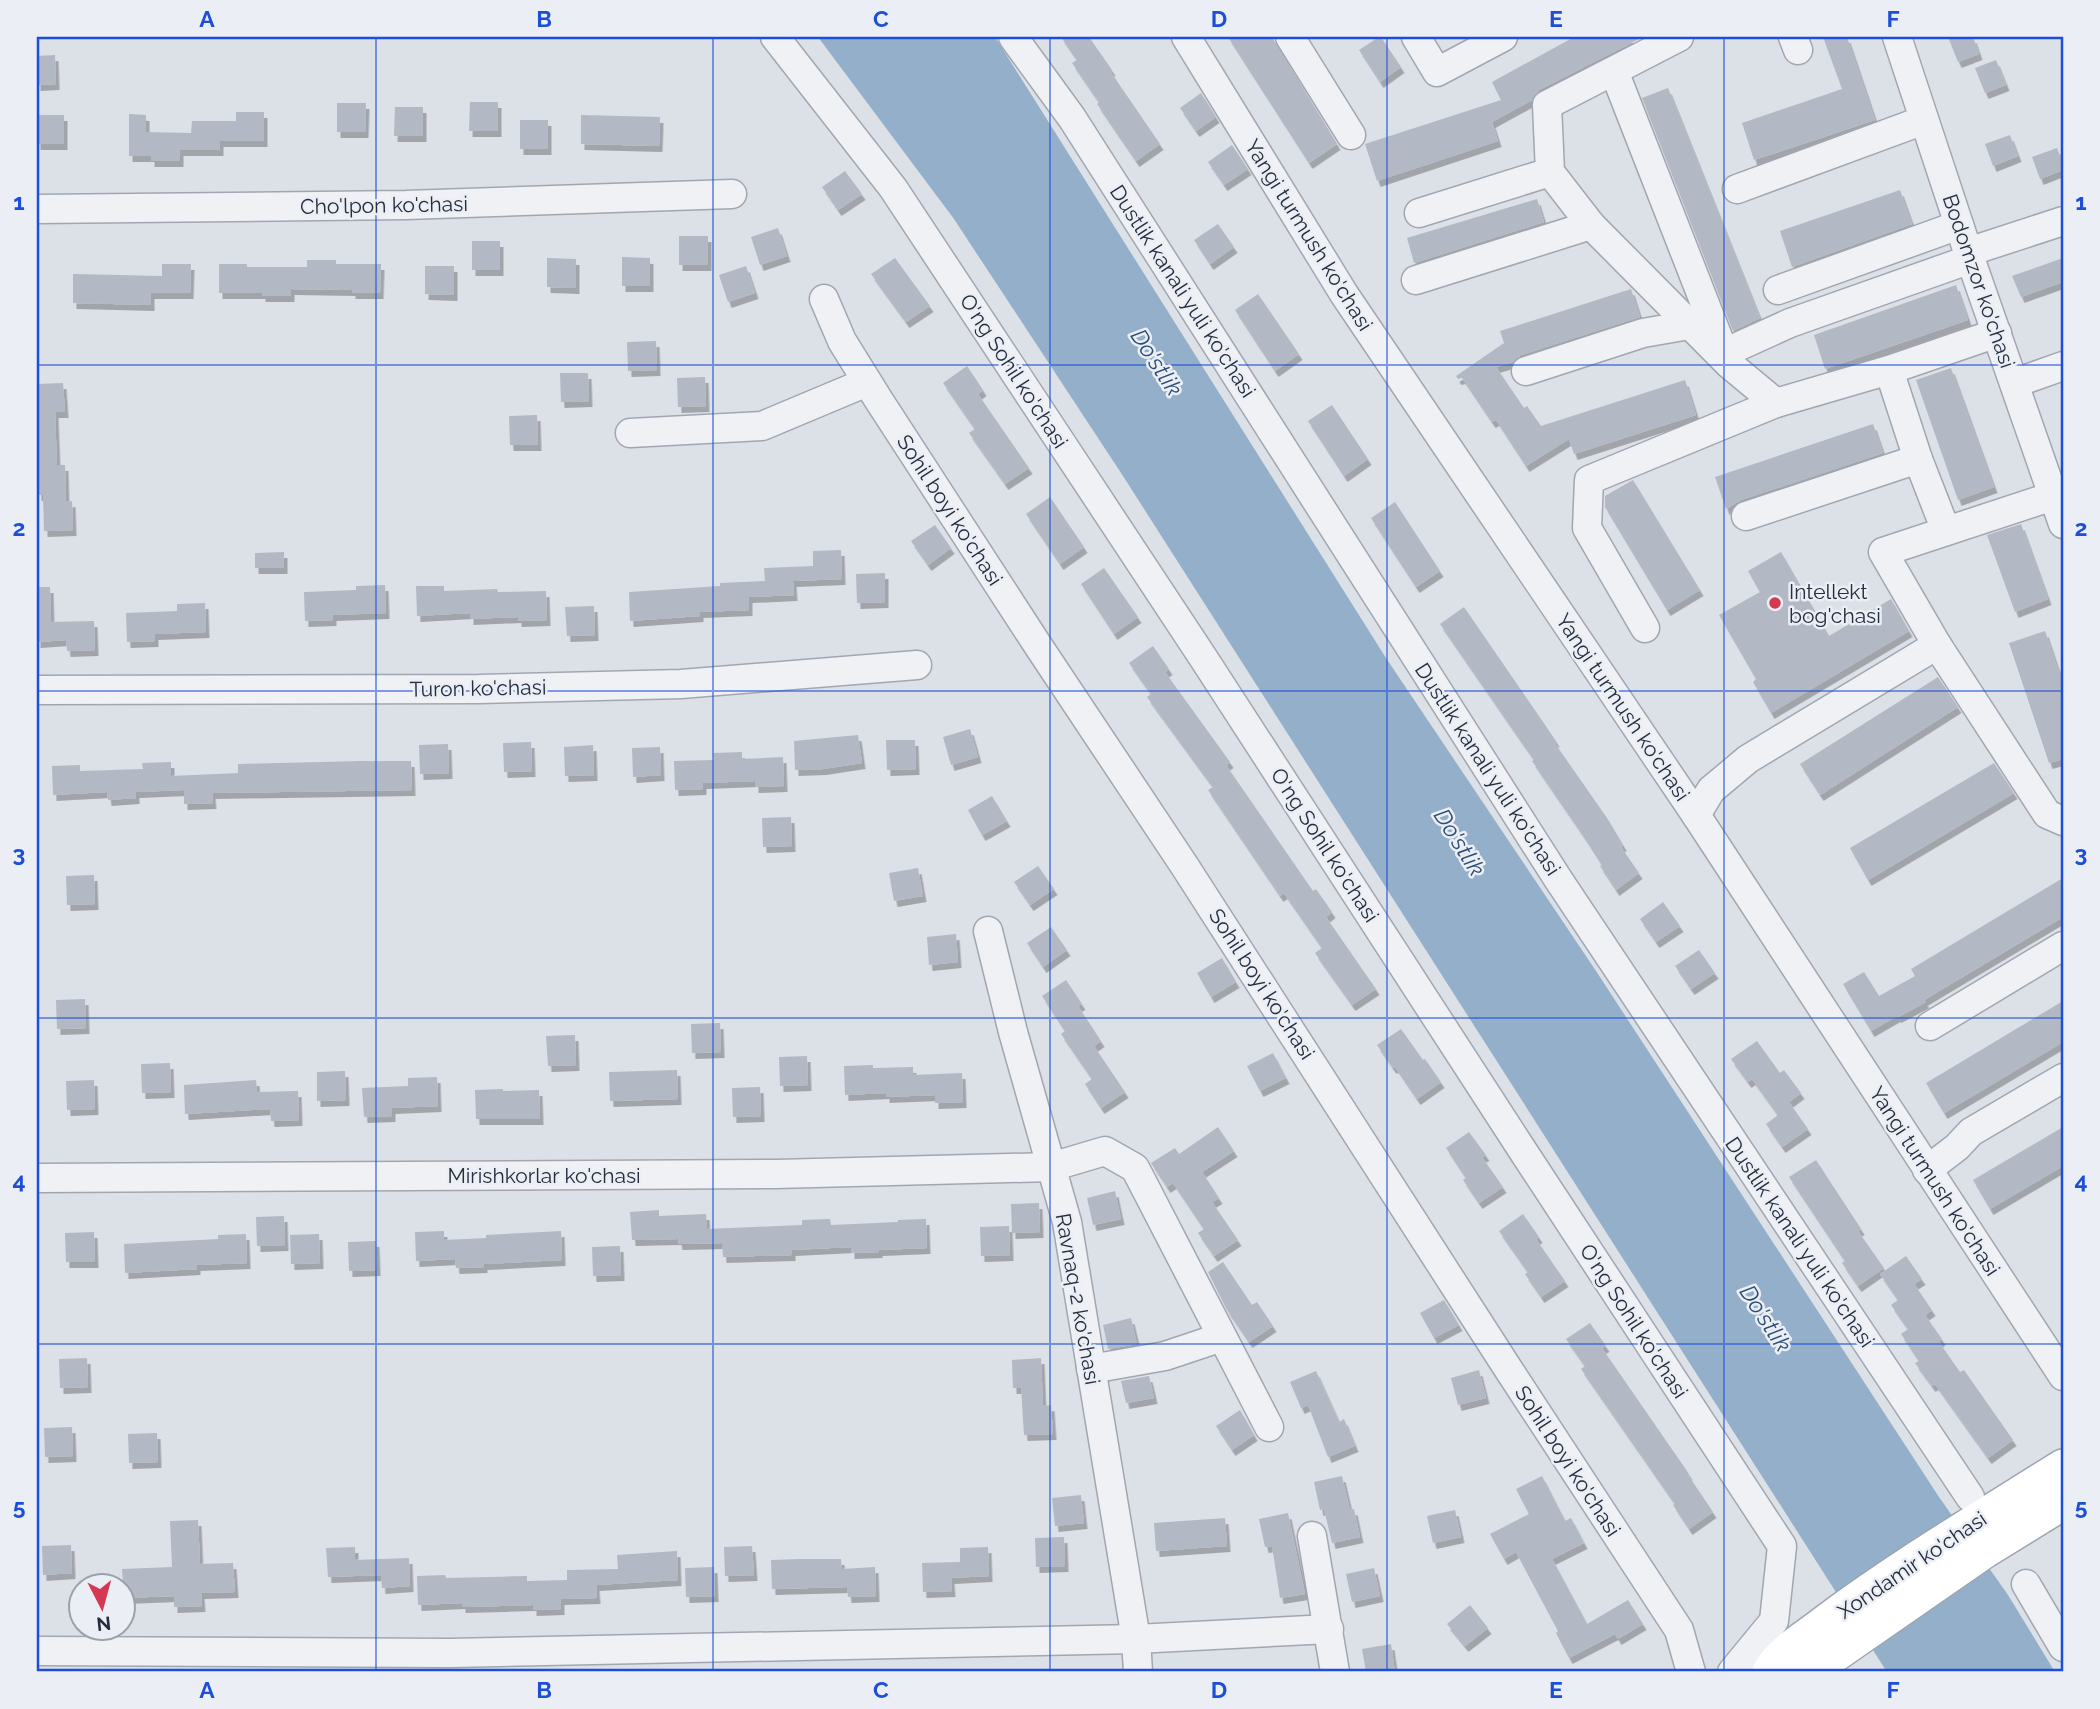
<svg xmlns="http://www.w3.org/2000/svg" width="2100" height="1709" font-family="Raleway,sans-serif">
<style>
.water{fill:#94afc9}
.building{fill:#b3b9c4;filter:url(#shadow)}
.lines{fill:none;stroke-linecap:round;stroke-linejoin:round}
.minor-casing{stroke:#a1a7b1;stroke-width:31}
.major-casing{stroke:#9ba5b3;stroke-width:38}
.minor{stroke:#eff1f5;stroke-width:28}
.major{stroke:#fff;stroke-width:35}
.grid{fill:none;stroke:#1d4ed8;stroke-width:2;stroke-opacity:0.55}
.poi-dot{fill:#d43952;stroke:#ebeff5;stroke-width:2.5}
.labels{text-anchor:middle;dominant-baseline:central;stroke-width:5;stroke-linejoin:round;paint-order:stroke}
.street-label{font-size:21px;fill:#252e3e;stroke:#ebeff5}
.poi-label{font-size:21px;fill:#252e3e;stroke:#ebeff5;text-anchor:start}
.water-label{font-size:23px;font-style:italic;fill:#2d4d73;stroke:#ebeff5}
.neatline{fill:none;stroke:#1d4ed8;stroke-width:2.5}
.grid-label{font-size:23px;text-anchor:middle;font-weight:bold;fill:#1d4ed8}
</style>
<defs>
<filter id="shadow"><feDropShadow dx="3.5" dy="6" stdDeviation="0" flood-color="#0004"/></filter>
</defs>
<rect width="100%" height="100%" fill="#dce0e7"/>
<polygon class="water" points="818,37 995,37 1386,658 1596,971 1939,1497 2008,1595 2055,1672 1887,1672 1123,476 954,219"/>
<g class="building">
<polygon points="1061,37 1089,37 1112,70 1110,71 1160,144 1136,161 1097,104 1099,102 1072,63 1077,60"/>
<polygon points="1228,37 1272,37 1337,144 1309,163"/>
<polygon points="1379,37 1381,37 1401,67 1380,82 1359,50"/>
<polygon points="1574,37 1643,37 1539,90 1532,100 1492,122 1498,141 1377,181 1365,144 1501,100 1492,82"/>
<polygon points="1823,37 1847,37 1875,120 1754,160 1742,123 1842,89"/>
<polygon points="1948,37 1973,37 1979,54 1958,62"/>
<polygon points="55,55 56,84 37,85 37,56"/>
<polygon points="1996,60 2006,85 1985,93 1975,68"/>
<polygon points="1668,88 1760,318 1733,331 1642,98"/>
<polygon points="1201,93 1216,117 1196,131 1180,108"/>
<polygon points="470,102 498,102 498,131 469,131"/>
<polygon points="337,103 366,103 365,132 337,132"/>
<polygon points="395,107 423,107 423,136 394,136"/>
<polygon points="236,112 264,112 264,141 220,141 220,150 180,150 180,161 151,161 151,156 129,156 129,114 146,115 146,132 191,133 192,121 236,121"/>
<rect x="37" y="115" width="27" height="29"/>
<polygon points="581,115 660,117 659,146 581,144"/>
<rect x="520" y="120" width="28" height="29"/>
<polygon points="2010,135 2018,156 1993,166 1985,144"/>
<polygon points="1232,145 1248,169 1224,185 1208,162"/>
<polygon points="2057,148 2063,164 2063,170 2040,179 2032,157"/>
<polygon points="845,171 862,194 838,210 822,187"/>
<polygon points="1900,190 1912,224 1792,267 1780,231"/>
<polygon points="1537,199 1544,222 1414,263 1407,238"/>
<polygon points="1218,224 1234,247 1210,264 1194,240"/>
<polygon points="778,228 787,256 760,265 751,237"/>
<rect x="679" y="236" width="29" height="29"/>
<rect x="472" y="241" width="28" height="29"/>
<polygon points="622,257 650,258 650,286 622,286"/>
<polygon points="547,258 576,259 576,288 547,287"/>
<polygon points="895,258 930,306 906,322 871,274"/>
<polygon points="2063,258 2063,282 2021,297 2012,276"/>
<polygon points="307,260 336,260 336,264 381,264 380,293 352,293 352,290 291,289 291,296 262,296 262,293 219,293 219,264 247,264 247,267 307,267"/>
<polygon points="162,264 191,264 190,293 151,293 151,305 73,303 73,274 162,276"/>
<polygon points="425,266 454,266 454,295 425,294"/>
<polygon points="746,266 755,293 728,302 719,275"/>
<polygon points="1956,285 1968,320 1825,369 1814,335"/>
<polygon points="1631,289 1640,317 1521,355 1513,362 1496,367 1524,408 1527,406 1541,426 1685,380 1696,415 1574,454 1569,439 1526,466 1496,420 1492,422 1462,378 1458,379 1456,376 1504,343 1500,331"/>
<polygon points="1258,294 1299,354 1275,371 1235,310"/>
<polygon points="656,341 657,370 628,371 627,342"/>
<polygon points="967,366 983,390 978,394 1029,468 1005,484 969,433 975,429 943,383"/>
<polygon points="1951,368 1994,487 1958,500 1916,380"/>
<polygon points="560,373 588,373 589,401 561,402"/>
<polygon points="705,377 706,406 678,407 677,378"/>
<polygon points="63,383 65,412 55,412 57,465 65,465 66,502 72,501 73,530 44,531 43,495 38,495 37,384"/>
<polygon points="1332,405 1368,459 1344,476 1308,421"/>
<polygon points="537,415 538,445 510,445 509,416"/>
<polygon points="1873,424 1883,453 1741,500 1726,509 1715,477"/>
<polygon points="1633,480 1700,590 1667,610 1605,507 1605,496"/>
<polygon points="1050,497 1084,547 1060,564 1026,514"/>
<polygon points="1395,502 1440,571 1416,587 1371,518"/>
<polygon points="2021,524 2048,599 2015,612 1987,535"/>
<polygon points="935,525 951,548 928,565 911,541"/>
<polygon points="841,550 842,579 793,581 794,595 749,597 749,610 700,612 700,616 630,621 629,592 720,586 720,583 765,581 764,568 813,566 813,551"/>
<polygon points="284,552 284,568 255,568 255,553"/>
<polygon points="1781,552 1829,636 1891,599 1909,631 1771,713 1753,682 1756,679 1719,615 1760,592 1748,571"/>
<polygon points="1104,568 1138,617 1114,634 1081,584"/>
<polygon points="885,573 885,602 857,603 856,574"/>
<polygon points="385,585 386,613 333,615 333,620 305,621 304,592 356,590 356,586"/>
<polygon points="416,586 444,586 444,591 497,589 498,592 546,591 547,620 518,621 518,617 470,619 470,613 417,616"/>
<polygon points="37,587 50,587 51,622 94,621 95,650 67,651 66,640 37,642"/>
<polygon points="205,603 206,632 155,634 155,641 127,642 126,613 177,611 177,604"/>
<polygon points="594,606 595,635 567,636 565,607"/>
<polygon points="1464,607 1556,741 1554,742 1607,818 1623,845 1621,847 1639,873 1616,890 1600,866 1602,865 1584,837 1532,761 1534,760 1440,624"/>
<polygon points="2045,631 2063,685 2063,759 2049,763 2009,643"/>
<polygon points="1153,646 1169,669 1165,672 1230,762 1226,765 1313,891 1316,889 1332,912 1326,917 1376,989 1352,1005 1315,953 1322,948 1284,893 1280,896 1208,790 1213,787 1147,697 1151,694 1129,663"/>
<polygon points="1938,677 1958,707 1820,795 1800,764"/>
<polygon points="970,729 978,757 951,765 943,737"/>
<polygon points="858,735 862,763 823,769 795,770 794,741"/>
<polygon points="886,740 915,740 916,769 887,770"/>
<polygon points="531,742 532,771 504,772 503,743"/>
<polygon points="448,744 449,773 420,774 419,745"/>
<polygon points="593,745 594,775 565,776 564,747"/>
<polygon points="660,747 661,775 633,777 632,748"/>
<polygon points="742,752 742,759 783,757 784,786 755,787 755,781 703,783 703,789 675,790 674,761 714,760 713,753"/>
<polygon points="361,761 411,761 412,790 212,793 213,803 184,804 184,790 136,792 136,798 108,800 107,792 53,795 52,766 80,765 80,771 143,769 142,763 171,762 171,776 238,773 238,764"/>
<polygon points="1994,763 2014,793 1868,880 1850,848"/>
<polygon points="992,796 1007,821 982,835 968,810"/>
<polygon points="791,817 792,846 763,847 762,818"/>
<polygon points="1038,866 1054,889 1030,905 1014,882"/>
<polygon points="918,868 923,896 894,901 889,873"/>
<polygon points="94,875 95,904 67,905 66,876"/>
<polygon points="2063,878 2063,917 1924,1000 1926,1002 1898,1017 1897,1016 1871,1031 1843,984 1864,972 1879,996 1915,976 1911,969"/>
<polygon points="1663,902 1680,926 1656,942 1640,919"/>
<polygon points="1051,927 1067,950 1043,967 1027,943"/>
<polygon points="956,934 958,962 929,965 927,937"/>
<polygon points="1699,950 1715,973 1691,989 1675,966"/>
<polygon points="1222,958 1236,982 1211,997 1197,973"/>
<polygon points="1066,980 1082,1004 1078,1006 1101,1041 1094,1046 1125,1092 1101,1108 1085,1084 1092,1079 1061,1034 1065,1031 1042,996"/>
<polygon points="85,999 86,1028 57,1029 56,1000"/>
<polygon points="2063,1001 2063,1042 1944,1113 1926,1083"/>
<polygon points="720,1023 721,1052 692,1053 691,1024"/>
<polygon points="1401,1029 1423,1060 1425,1059 1441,1082 1417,1099 1395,1067 1393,1068 1377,1045"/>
<polygon points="575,1035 576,1065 548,1066 546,1036"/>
<polygon points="1757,1041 1780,1073 1784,1070 1801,1093 1789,1102 1808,1129 1782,1147 1766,1124 1778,1115 1752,1079 1748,1082 1731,1059"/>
<polygon points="1273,1053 1286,1078 1260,1091 1247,1066"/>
<polygon points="807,1056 808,1085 780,1086 779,1057"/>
<polygon points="170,1063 171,1092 142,1093 141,1064"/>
<polygon points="873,1065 873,1068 913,1067 913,1075 962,1073 963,1102 935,1103 935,1095 886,1097 886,1093 845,1095 844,1066"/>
<polygon points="677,1070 678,1099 610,1101 609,1072"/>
<polygon points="345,1071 346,1100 317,1101 317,1072"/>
<polygon points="437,1077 438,1106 392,1108 392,1116 364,1117 362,1088 408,1086 408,1078"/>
<polygon points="94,1080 95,1109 67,1110 66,1081"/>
<polygon points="256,1080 257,1092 298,1091 299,1120 271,1121 270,1109 185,1114 184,1085"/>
<polygon points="760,1087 761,1116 733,1117 732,1088"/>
<polygon points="503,1089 503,1091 539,1090 540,1119 476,1119 475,1090"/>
<polygon points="1218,1127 1234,1151 1202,1172 1219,1198 1212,1202 1238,1240 1214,1256 1198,1233 1204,1229 1173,1183 1167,1187 1151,1163 1175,1148 1179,1154"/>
<polygon points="2063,1127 2063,1166 1990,1209 1973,1180"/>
<polygon points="1469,1132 1486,1155 1482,1157 1503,1187 1479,1203 1463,1180 1466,1178 1446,1148"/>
<polygon points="1816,1160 1861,1229 1858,1231 1884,1268 1858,1286 1842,1263 1845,1261 1789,1177"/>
<polygon points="1115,1191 1121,1219 1093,1225 1087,1198"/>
<polygon points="1039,1203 1040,1232 1012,1233 1011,1204"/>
<polygon points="659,1210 659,1216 706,1214 707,1229 802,1225 802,1220 830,1219 831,1225 898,1222 898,1220 926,1219 927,1248 879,1250 879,1252 851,1253 851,1247 792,1250 792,1255 723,1257 722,1243 679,1244 678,1239 632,1240 630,1212"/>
<polygon points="1523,1214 1539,1237 1536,1239 1565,1281 1541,1297 1525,1274 1528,1272 1499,1231"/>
<polygon points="284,1216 285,1245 257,1246 256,1217"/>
<polygon points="1009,1226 1010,1255 981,1256 980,1227"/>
<polygon points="444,1231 444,1240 486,1238 486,1235 561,1231 562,1260 484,1264 484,1267 456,1268 455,1259 416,1261 415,1232"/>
<polygon points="94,1232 95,1262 66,1262 65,1233"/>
<polygon points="246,1234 247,1263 197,1265 197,1269 125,1273 124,1244 218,1239 218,1235"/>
<polygon points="319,1234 320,1263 291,1264 290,1235"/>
<polygon points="376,1241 377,1270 349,1271 348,1242"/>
<polygon points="620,1246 621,1275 593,1276 592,1247"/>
<polygon points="1906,1256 1922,1279 1914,1284 1932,1310 1925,1315 1942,1339 1939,1342 1960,1372 1964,1370 2013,1440 1988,1458 1935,1384 1932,1386 1915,1363 1919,1361 1901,1334 1908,1329 1891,1305 1898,1300 1880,1274"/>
<polygon points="1223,1262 1252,1305 1257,1302 1273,1326 1249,1342 1227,1310 1208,1272"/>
<polygon points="1444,1300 1459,1325 1434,1338 1420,1313"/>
<polygon points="1131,1318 1137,1344 1108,1349 1103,1325"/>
<polygon points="1590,1323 1606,1346 1602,1348 1689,1474 1688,1475 1713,1512 1689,1529 1673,1505 1675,1504 1581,1369 1585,1366 1566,1339"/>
<polygon points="87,1358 88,1387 60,1388 59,1359"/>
<polygon points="1041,1358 1043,1406 1051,1405 1053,1434 1024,1435 1021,1388 1013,1388 1012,1360"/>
<polygon points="1479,1370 1486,1398 1458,1405 1451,1378"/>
<polygon points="1316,1371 1339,1422 1344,1419 1355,1446 1328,1457 1308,1405 1301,1408 1290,1382"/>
<polygon points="1149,1376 1154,1398 1126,1403 1121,1381"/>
<polygon points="1240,1410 1254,1435 1232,1450 1216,1426"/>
<polygon points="72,1427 73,1456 45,1457 44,1428"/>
<polygon points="157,1433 158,1462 129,1463 128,1434"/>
<polygon points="1342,1476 1350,1510 1354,1509 1360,1537 1332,1543 1324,1509 1320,1510 1314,1482"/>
<polygon points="1542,1476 1565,1521 1571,1518 1584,1543 1552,1559 1587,1624 1628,1600 1643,1624 1618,1639 1615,1634 1569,1658 1556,1633 1558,1631 1516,1552 1504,1559 1490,1534 1529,1514 1516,1489"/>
<polygon points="1081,1495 1084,1523 1055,1526 1052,1498"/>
<polygon points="1455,1510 1461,1537 1433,1543 1427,1516"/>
<polygon points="1288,1513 1305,1594 1280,1598 1272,1546 1265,1547 1259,1519"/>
<polygon points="1225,1518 1227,1546 1156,1551 1154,1523"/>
<polygon points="198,1520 200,1564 233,1563 235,1592 201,1593 202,1606 174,1607 174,1596 124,1598 122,1569 172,1567 170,1521"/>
<polygon points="1064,1537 1065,1566 1036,1567 1035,1538"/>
<polygon points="71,1545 72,1573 43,1575 42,1546"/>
<polygon points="752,1546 754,1575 725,1576 724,1547"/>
<polygon points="355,1547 355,1560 409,1558 410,1586 382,1588 381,1575 328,1577 326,1548"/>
<polygon points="988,1547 989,1576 951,1578 952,1591 923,1592 922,1563 960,1562 960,1548"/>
<polygon points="677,1551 678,1580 596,1585 597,1598 561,1599 561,1609 533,1610 533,1605 462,1607 462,1603 418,1605 417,1576 445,1575 446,1578 527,1576 527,1581 567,1580 567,1570 618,1569 617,1555"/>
<polygon points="800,1559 841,1559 842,1569 875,1567 876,1596 848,1597 847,1587 772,1589 771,1560"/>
<polygon points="714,1567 715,1596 686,1597 685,1568"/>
<polygon points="1374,1568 1380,1596 1352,1602 1346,1574"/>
<polygon points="1470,1605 1488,1628 1465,1646 1447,1624"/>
<polygon points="1391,1644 1395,1672 1366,1672 1362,1649"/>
</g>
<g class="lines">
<defs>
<g id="minor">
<polyline points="775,37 893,188 1204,659 1521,1148 1782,1546 1774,1621 1732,1672"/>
<polyline points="1013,37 1072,118 1558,879 1970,1497"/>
<polyline points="1186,37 1344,294 1696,815 2063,1376"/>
<polyline points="1290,37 1351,135"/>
<polyline points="1416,37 1437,72 1503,37"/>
<polyline points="1679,37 1547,105 1550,172 1591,225 1729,364 1776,403"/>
<polyline points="1793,37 1798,50"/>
<polyline points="1897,37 1968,252 2063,524"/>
<polyline points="1614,71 1725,355"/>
<polyline points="1737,189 1924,120"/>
<polyline points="37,209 406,205 732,194"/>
<polyline points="1419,213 1550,172"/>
<polyline points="1968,252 2063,221"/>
<polyline points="1416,280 1591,225"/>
<polyline points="1778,290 1959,225"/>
<polyline points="824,299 842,341 878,399 1037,644 1184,865 1505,1364 1679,1630 1691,1672"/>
<polyline points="1724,353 1790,323 1971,259"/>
<polyline points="1889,370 1918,459 1946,531"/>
<polyline points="1526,371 1643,333 1689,325"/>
<polyline points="2015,383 2063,366"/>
<polyline points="630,433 762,426 867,382"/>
<polyline points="2053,496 1883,552 1937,645 2047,814 2063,821"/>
<polyline points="1746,516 1918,459"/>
<polyline points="1645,628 1587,528 1589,480 1776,403 1889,370 1997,333"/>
<polyline points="37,690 479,689 681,684 917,665"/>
<polyline points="1696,815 1711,790 1748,759 1937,645"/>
<polyline points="988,931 1013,1032 1067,1222 1136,1639 1138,1672"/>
<polyline points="1930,1026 2063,946"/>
<polyline points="1927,1170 1957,1147 1971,1132 2063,1078"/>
<polyline points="37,1178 776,1174 1051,1167 1105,1151 1135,1168 1269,1427"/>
<polyline points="1091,1369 1165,1356 1222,1337"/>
<polyline points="1312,1536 1335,1672"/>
<polyline points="2026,1584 2063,1647"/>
<polyline points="37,1651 450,1653 1136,1639 1329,1629"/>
</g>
<g id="major">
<path d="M1770,1672C1781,1652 1803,1640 1821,1626C1898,1568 1982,1518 2063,1467"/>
<polyline points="1809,1672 1985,1550 2063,1502"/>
</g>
</defs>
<use href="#minor" class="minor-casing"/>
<use href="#major" class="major-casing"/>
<use href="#minor" class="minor"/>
<use href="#major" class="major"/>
</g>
<path class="grid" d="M376,37V1672M713,37V1672M1050,37V1672M1387,37V1672M1724,37V1672M37,365H2063M37,691H2063M37,1018H2063M37,1344H2063"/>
<circle class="poi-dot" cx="1775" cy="603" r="7"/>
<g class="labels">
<g class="street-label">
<text transform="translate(384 205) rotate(-1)">Cho'lpon ko'chasi</text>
<text transform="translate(1309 235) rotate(58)">Yangi turmush ko'chasi</text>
<text transform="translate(1979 281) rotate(71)">Bodomzor ko'chasi</text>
<text transform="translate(1183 291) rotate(57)">Dustlik kanali yuli ko'chasi</text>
<text transform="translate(1014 371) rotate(57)">O'ng Sohil ko'chasi</text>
<text transform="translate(950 510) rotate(57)">Sohil boyi ko'chasi</text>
<text transform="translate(478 688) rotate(-1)">Turon ko'chasi</text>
<text transform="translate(1623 707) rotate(56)">Yangi turmush ko'chasi</text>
<text transform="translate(1488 769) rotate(57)">Dustlik kanali yuli ko'chasi</text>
<text transform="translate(1325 845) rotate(57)">O'ng Sohil ko'chasi</text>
<text transform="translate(1262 984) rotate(57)">Sohil boyi ko'chasi</text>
<text x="544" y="1175">Mirishkorlar ko'chasi</text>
<text transform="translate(1935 1181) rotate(57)">Yangi turmush ko'chasi</text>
<text transform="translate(1800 1242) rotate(56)">Dustlik kanali yuli ko'chasi</text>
<text transform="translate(1078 1299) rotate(80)">Ravnaq-2 ko'chasi</text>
<text transform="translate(1634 1321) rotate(57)">O'ng Sohil ko'chasi</text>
<text transform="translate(1568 1461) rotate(57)">Sohil boyi ko'chasi</text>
<text transform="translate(1912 1565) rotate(-34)">Xondamir ko'chasi</text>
</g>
<g class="poi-label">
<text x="1789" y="591">Intellekt<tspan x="1789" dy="24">bog'chasi</tspan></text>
</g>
<g class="water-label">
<text transform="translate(1157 362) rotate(57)">Do'stlik</text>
<text transform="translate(1460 842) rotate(58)">Do'stlik</text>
<text transform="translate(1766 1318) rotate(57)">Do'stlik</text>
</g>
</g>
<rect width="2100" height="1709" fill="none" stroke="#ebeff5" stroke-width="77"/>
<g transform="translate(102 1607) rotate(174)"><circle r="33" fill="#ebeff5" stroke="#9ca2ac" stroke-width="2"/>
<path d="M0-5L12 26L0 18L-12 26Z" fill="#d43952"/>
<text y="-10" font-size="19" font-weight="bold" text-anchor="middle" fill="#252e3e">N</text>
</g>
<rect x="38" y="38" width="2024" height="1632" class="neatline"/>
<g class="grid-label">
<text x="207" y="27">A</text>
<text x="544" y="27">B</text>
<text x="881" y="27">C</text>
<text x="1219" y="27">D</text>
<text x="1556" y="27">E</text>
<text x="1893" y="27">F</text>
<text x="19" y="210">1</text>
<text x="2081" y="210">1</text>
<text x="19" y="536">2</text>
<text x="2081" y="536">2</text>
<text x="19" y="862">3</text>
<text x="2081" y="862">3</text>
<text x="19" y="1189">4</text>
<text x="2081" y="1189">4</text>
<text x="19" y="1515">5</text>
<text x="2081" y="1515">5</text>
<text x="207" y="1698">A</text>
<text x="544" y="1698">B</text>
<text x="881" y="1698">C</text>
<text x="1219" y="1698">D</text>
<text x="1556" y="1698">E</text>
<text x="1893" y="1698">F</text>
</g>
</svg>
